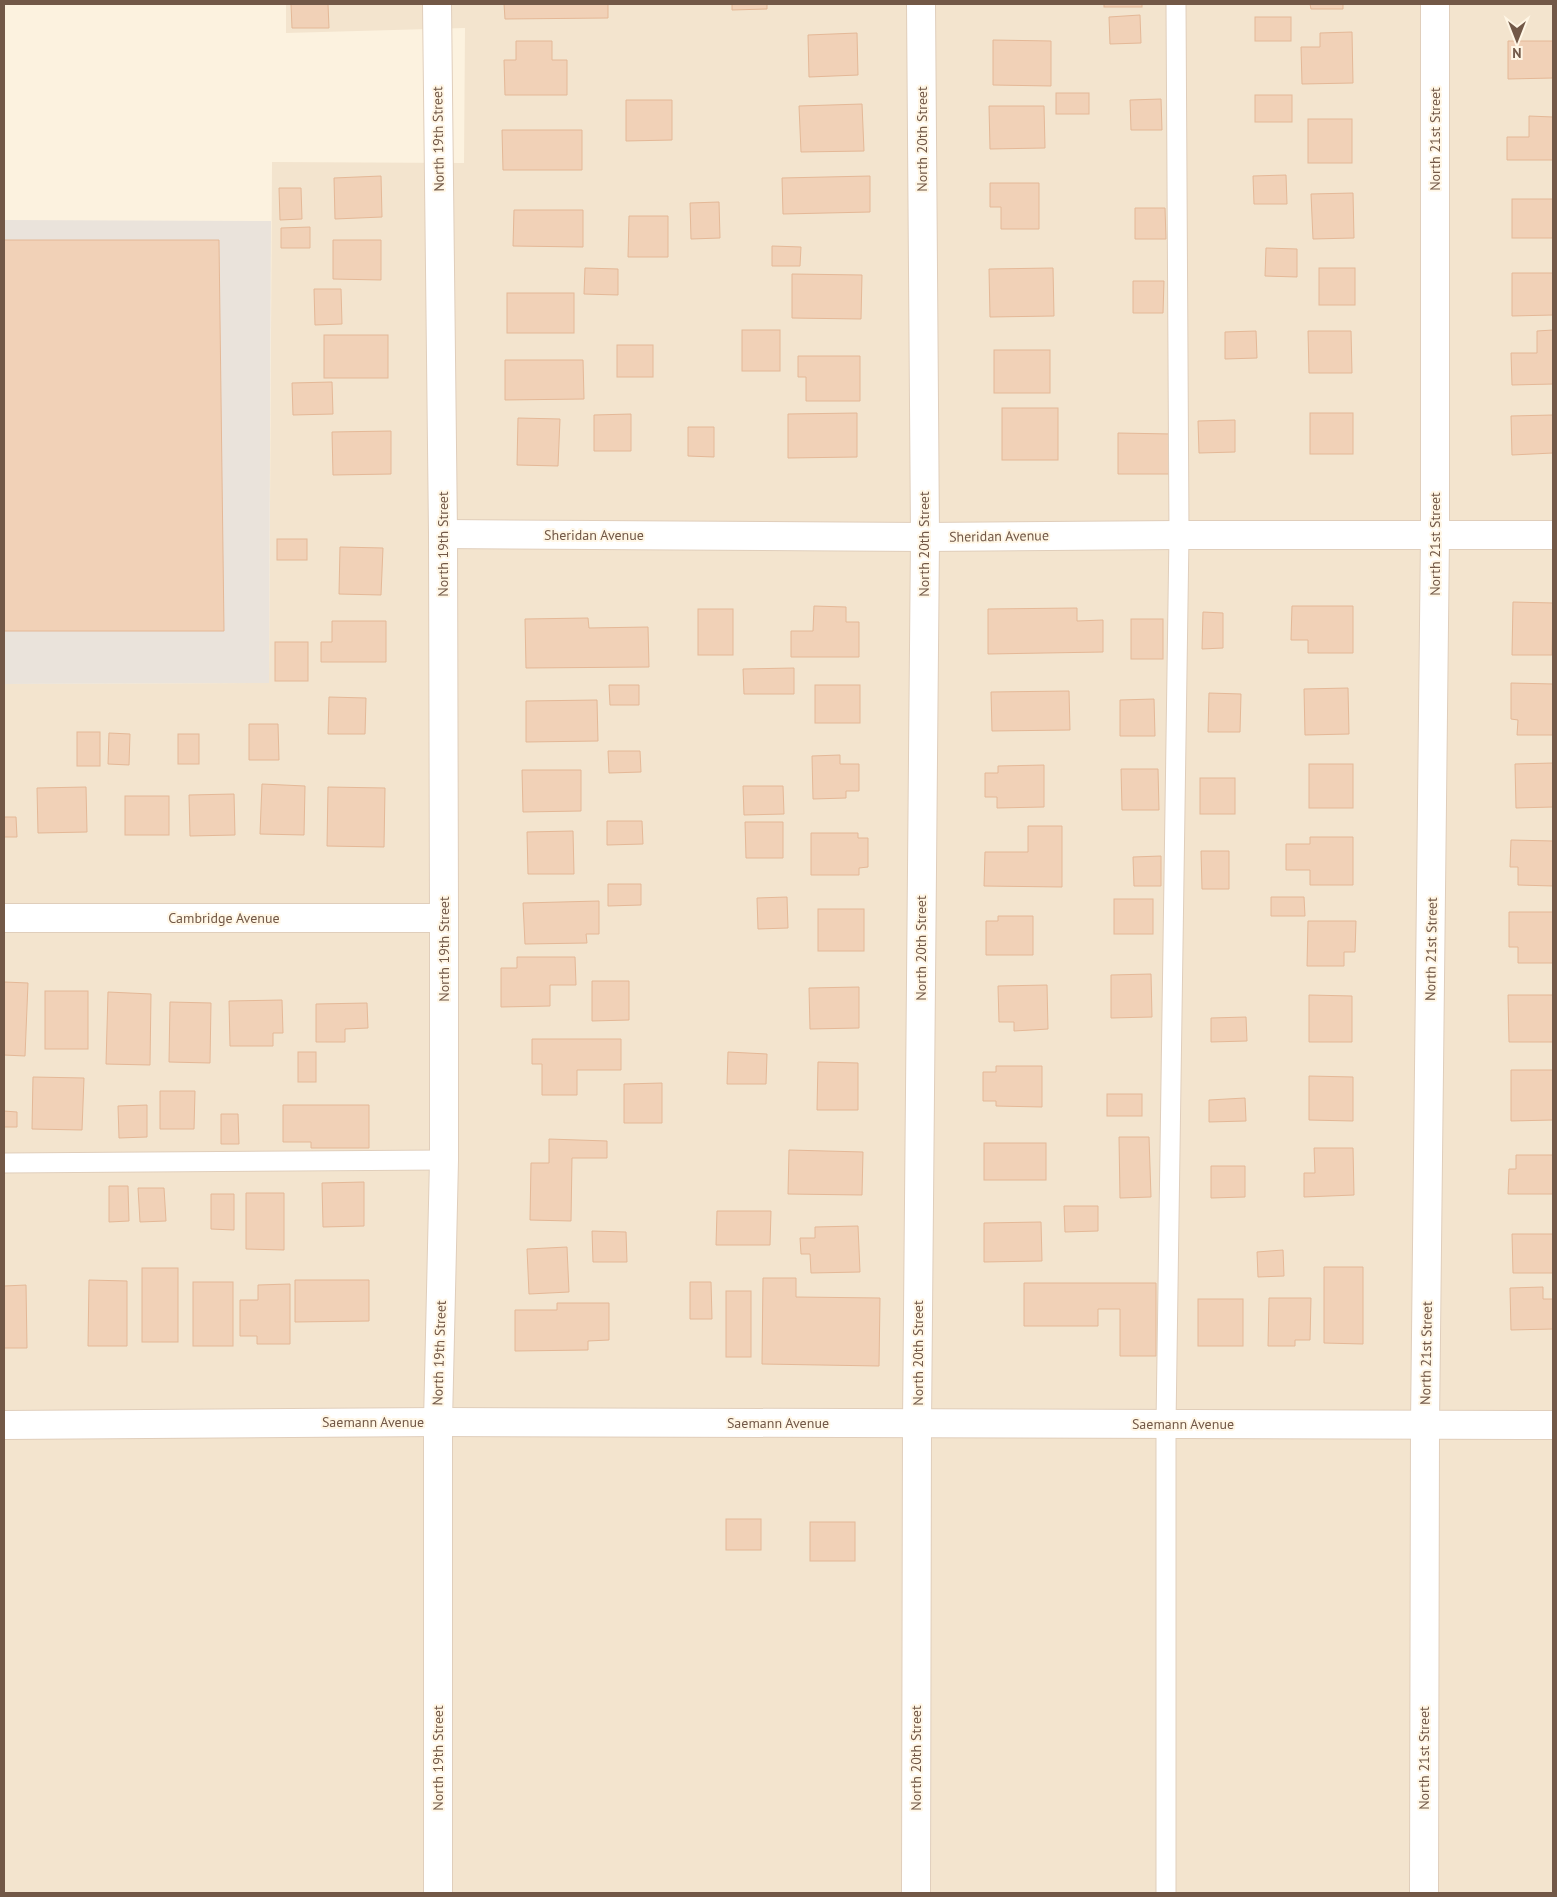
<svg xmlns="http://www.w3.org/2000/svg" width="1557" height="1897" font-family="'PT Sans',sans-serif">
<style>
.residential{fill:#f3e4ce}
.industrial{fill:#eae3db}
.building{fill:#f1d1b7;stroke:#e4b897}
.lines{fill:none;stroke-linecap:round;stroke-linejoin:round}
.lane-casing{stroke:#e0cebb;stroke-width:21}
.street-casing{stroke:#e0cebb;stroke-width:30}
.lane{stroke:#fff;stroke-width:19}
.street{stroke:#fff;stroke-width:28}
.labels{text-anchor:middle;dominant-baseline:central;stroke-width:4;stroke-linejoin:round;paint-order:stroke}
.street-label{font-size:14px;fill:#725847;stroke:#fff6e5}
</style>
<rect width="100%" height="100%" fill="#fcf2df"/>
<polygon class="residential" points="286,4 1553,4 1553,1893 4,1893 4,684 269,683 272,162 464,163 465,28 286,33"/>
<polygon class="industrial" points="4,220 271,221 269,683 4,684"/>
<g class="building">
<polygon points="291,4 328,4 329,28 292,28"/>
<polygon points="504,4 608,4 608,18 505,19"/>
<polygon points="732,4 767,4 767,9 732,10"/>
<rect x="1104" y="4" width="38" height="3"/>
<polygon points="1310,4 1343,4 1343,9 1311,9"/>
<polygon points="1140,15 1141,43 1110,44 1109,17"/>
<rect x="1255" y="17" width="36" height="24"/>
<polygon points="1352,32 1353,83 1302,84 1301,47 1320,47 1320,33"/>
<polygon points="857,33 858,75 809,77 808,35"/>
<polygon points="993,40 1051,41 1051,86 993,85"/>
<polygon points="516,41 552,41 552,60 567,60 567,95 505,95 504,60 516,60"/>
<polygon points="1508,41 1553,41 1553,78 1508,79"/>
<rect x="1056" y="93" width="33" height="21"/>
<rect x="1255" y="95" width="37" height="27"/>
<polygon points="1161,99 1162,130 1131,130 1130,100"/>
<polygon points="626,100 672,100 672,140 626,141"/>
<polygon points="862,104 864,151 801,152 799,106"/>
<polygon points="989,106 1044,106 1045,148 990,149"/>
<polygon points="1529,116 1553,117 1553,160 1507,160 1507,137 1529,137"/>
<rect x="1308" y="119" width="44" height="44"/>
<polygon points="502,130 582,130 582,170 503,170"/>
<polygon points="1286,175 1287,204 1254,204 1253,176"/>
<polygon points="381,176 382,217 335,219 334,178"/>
<polygon points="870,176 870,212 783,214 782,178"/>
<polygon points="990,183 1039,183 1039,229 1001,229 1001,207 990,207"/>
<polygon points="279,188 301,188 302,219 280,220"/>
<polygon points="1353,193 1354,238 1313,239 1311,194"/>
<rect x="1512" y="199" width="41" height="39"/>
<polygon points="719,202 720,238 691,239 690,203"/>
<polygon points="1135,208 1165,208 1166,239 1135,239"/>
<polygon points="514,210 583,210 583,247 513,246"/>
<polygon points="629,216 668,216 668,257 628,257"/>
<polygon points="310,227 310,248 281,248 281,228"/>
<polygon points="4,240 219,240 224,631 4,631"/>
<polygon points="333,240 381,240 381,280 333,279"/>
<polygon points="772,246 801,247 800,266 772,266"/>
<polygon points="1266,248 1297,249 1297,277 1265,276"/>
<polygon points="585,268 618,269 618,295 584,294"/>
<polygon points="1053,268 1054,316 990,317 989,269"/>
<rect x="1319" y="268" width="36" height="37"/>
<polygon points="1512,273 1553,273 1553,315 1512,316"/>
<polygon points="792,274 862,275 861,319 792,318"/>
<polygon points="1133,281 1164,281 1163,313 1133,313"/>
<polygon points="314,289 341,289 342,324 315,325"/>
<rect x="507" y="293" width="67" height="40"/>
<rect x="742" y="330" width="38" height="41"/>
<polygon points="1553,330 1553,384 1512,385 1511,353 1537,353 1537,331"/>
<polygon points="1256,331 1257,358 1225,359 1225,332"/>
<polygon points="1308,331 1351,331 1352,373 1309,373"/>
<rect x="324" y="335" width="64" height="43"/>
<rect x="617" y="345" width="36" height="32"/>
<rect x="994" y="350" width="56" height="43"/>
<polygon points="798,356 860,356 860,401 806,401 806,377 798,377"/>
<polygon points="505,360 583,360 584,399 505,400"/>
<polygon points="332,382 333,414 293,415 292,383"/>
<rect x="1002" y="408" width="56" height="52"/>
<polygon points="857,413 857,457 788,458 788,414"/>
<rect x="1310" y="413" width="43" height="41"/>
<polygon points="631,414 631,451 594,451 594,415"/>
<polygon points="1553,415 1553,453 1512,455 1511,416"/>
<polygon points="518,418 560,419 558,466 517,465"/>
<polygon points="1235,420 1235,452 1199,453 1198,421"/>
<polygon points="688,427 714,427 714,457 688,456"/>
<polygon points="391,431 391,474 333,475 332,432"/>
<polygon points="1118,433 1171,434 1171,474 1118,474"/>
<rect x="277" y="539" width="30" height="21"/>
<polygon points="340,547 383,548 381,595 339,594"/>
<polygon points="1513,602 1553,603 1552,655 1512,655"/>
<polygon points="814,606 846,607 846,622 859,622 859,657 791,657 791,631 813,631"/>
<polygon points="1292,606 1353,606 1353,653 1308,653 1308,640 1291,640"/>
<polygon points="1077,608 1077,621 1103,620 1103,652 988,654 988,609"/>
<rect x="698" y="609" width="35" height="46"/>
<polygon points="1203,612 1223,613 1223,648 1202,649"/>
<polygon points="588,618 589,628 648,627 649,667 526,668 525,619"/>
<rect x="1131" y="619" width="32" height="40"/>
<polygon points="332,621 386,621 386,662 321,662 321,642 332,642"/>
<rect x="275" y="642" width="33" height="39"/>
<polygon points="794,668 794,694 744,694 743,669"/>
<polygon points="1511,683 1553,684 1553,735 1517,735 1518,720 1511,719"/>
<polygon points="609,685 639,685 639,705 610,705"/>
<rect x="815" y="685" width="45" height="38"/>
<polygon points="1348,688 1349,734 1305,735 1304,689"/>
<polygon points="1069,691 1070,730 992,731 991,692"/>
<polygon points="1209,693 1241,694 1240,732 1208,732"/>
<polygon points="329,697 366,698 365,734 328,734"/>
<polygon points="1154,699 1155,736 1120,736 1120,700"/>
<polygon points="597,700 598,741 526,742 526,701"/>
<polygon points="249,724 278,724 279,760 249,760"/>
<rect x="77" y="732" width="23" height="34"/>
<polygon points="109,733 130,734 129,765 108,764"/>
<rect x="178" y="734" width="21" height="30"/>
<polygon points="608,751 640,751 641,772 609,773"/>
<polygon points="840,755 840,764 859,764 859,791 846,791 846,798 813,799 812,756"/>
<polygon points="1553,763 1553,807 1516,808 1515,764"/>
<rect x="1309" y="764" width="44" height="44"/>
<polygon points="1044,765 1044,807 997,808 997,797 985,797 985,773 998,773 998,766"/>
<polygon points="1121,769 1158,769 1159,810 1122,810"/>
<polygon points="522,770 581,770 581,811 523,812"/>
<rect x="1200" y="778" width="35" height="36"/>
<polygon points="262,784 305,786 304,835 260,834"/>
<polygon points="743,786 783,786 784,814 744,815"/>
<polygon points="86,787 87,832 38,833 37,788"/>
<polygon points="328,787 385,788 384,847 327,846"/>
<polygon points="234,794 235,835 190,836 189,795"/>
<rect x="125" y="796" width="44" height="39"/>
<polygon points="4,817 16,817 17,837 4,837"/>
<polygon points="607,821 642,821 643,844 607,845"/>
<polygon points="745,822 783,822 783,858 746,858"/>
<polygon points="1028,826 1062,826 1062,887 984,886 985,852 1028,852"/>
<polygon points="573,831 574,874 528,874 527,832"/>
<polygon points="811,833 858,833 858,838 868,838 868,867 859,868 859,875 811,875"/>
<polygon points="1310,837 1353,837 1353,885 1310,885 1310,870 1286,870 1286,844 1310,844"/>
<polygon points="1511,840 1553,841 1553,886 1518,885 1518,867 1510,867"/>
<polygon points="1201,851 1229,851 1229,889 1202,889"/>
<polygon points="1161,856 1161,886 1134,886 1133,857"/>
<polygon points="608,884 641,884 641,905 608,906"/>
<polygon points="787,897 788,928 758,929 757,898"/>
<polygon points="1271,897 1304,897 1305,916 1271,916"/>
<rect x="1114" y="899" width="39" height="35"/>
<polygon points="599,901 599,934 586,934 587,943 525,944 523,903"/>
<rect x="818" y="909" width="46" height="42"/>
<polygon points="1509,912 1553,912 1553,963 1518,963 1518,947 1509,947"/>
<polygon points="998,916 1033,916 1033,955 986,955 986,921 998,921"/>
<polygon points="1308,921 1356,921 1355,952 1344,952 1344,966 1307,966"/>
<polygon points="517,957 575,957 576,985 550,985 550,1006 501,1007 501,968 517,968"/>
<polygon points="1151,974 1152,1017 1111,1018 1111,975"/>
<polygon points="592,981 629,981 629,1020 592,1021"/>
<polygon points="4,982 28,983 25,1056 4,1055"/>
<polygon points="1047,985 1048,1029 1014,1031 1014,1022 999,1022 998,986"/>
<polygon points="859,987 859,1028 810,1029 809,988"/>
<rect x="45" y="991" width="43" height="58"/>
<polygon points="108,992 151,994 150,1065 106,1064"/>
<polygon points="1309,995 1352,996 1352,1042 1309,1042"/>
<polygon points="1508,995 1553,995 1553,1042 1509,1042"/>
<polygon points="282,1000 283,1033 273,1033 273,1046 230,1046 229,1001"/>
<polygon points="170,1002 211,1003 210,1063 169,1062"/>
<polygon points="367,1003 368,1028 345,1029 345,1042 316,1042 316,1004"/>
<polygon points="1246,1017 1247,1041 1211,1042 1211,1018"/>
<polygon points="532,1039 621,1039 621,1070 577,1070 577,1095 542,1095 542,1064 532,1064"/>
<rect x="298" y="1052" width="18" height="30"/>
<polygon points="728,1052 767,1054 766,1084 727,1084"/>
<polygon points="818,1062 858,1063 858,1110 817,1110"/>
<polygon points="996,1066 1042,1066 1042,1107 996,1106 996,1101 983,1101 983,1072 996,1072"/>
<polygon points="1511,1070 1553,1070 1553,1120 1511,1121"/>
<polygon points="1309,1076 1353,1077 1353,1121 1309,1120"/>
<polygon points="33,1077 84,1078 82,1130 32,1129"/>
<polygon points="662,1083 662,1123 624,1123 624,1084"/>
<polygon points="160,1091 195,1091 194,1129 160,1129"/>
<rect x="1107" y="1094" width="35" height="22"/>
<polygon points="1245,1098 1246,1121 1209,1122 1209,1100"/>
<polygon points="147,1105 147,1137 119,1138 118,1106"/>
<polygon points="283,1105 369,1105 369,1148 311,1148 311,1142 283,1142"/>
<polygon points="4,1111 17,1112 17,1127 4,1127"/>
<polygon points="221,1114 238,1114 239,1144 221,1144"/>
<polygon points="1119,1137 1149,1137 1151,1197 1120,1198"/>
<polygon points="549,1139 607,1141 607,1158 572,1158 571,1221 530,1220 531,1163 549,1163"/>
<rect x="984" y="1143" width="62" height="37"/>
<polygon points="1314,1148 1353,1148 1354,1195 1304,1197 1304,1173 1315,1173"/>
<polygon points="789,1150 863,1152 862,1195 788,1194"/>
<polygon points="1516,1155 1553,1155 1553,1194 1508,1194 1509,1169 1516,1169"/>
<polygon points="1211,1166 1245,1166 1245,1197 1211,1198"/>
<polygon points="364,1182 364,1226 323,1227 322,1183"/>
<polygon points="109,1186 128,1186 129,1221 109,1222"/>
<polygon points="138,1188 164,1188 166,1221 140,1222"/>
<polygon points="246,1193 284,1193 284,1250 246,1249"/>
<polygon points="211,1194 234,1194 234,1230 211,1229"/>
<polygon points="1064,1206 1098,1206 1098,1231 1065,1232"/>
<polygon points="717,1211 771,1211 770,1245 716,1245"/>
<polygon points="1041,1222 1042,1261 984,1262 984,1223"/>
<polygon points="858,1226 860,1272 811,1273 810,1254 801,1254 800,1238 815,1238 815,1227"/>
<polygon points="592,1231 626,1232 627,1262 593,1262"/>
<polygon points="1512,1234 1553,1234 1553,1273 1513,1273"/>
<polygon points="567,1247 569,1292 529,1294 527,1249"/>
<polygon points="1283,1250 1284,1276 1258,1277 1257,1252"/>
<polygon points="1324,1267 1363,1267 1363,1344 1324,1343"/>
<rect x="142" y="1268" width="36" height="74"/>
<polygon points="763,1278 796,1278 796,1297 880,1298 879,1366 762,1364"/>
<polygon points="89,1280 127,1281 127,1346 88,1346"/>
<polygon points="295,1280 369,1280 369,1321 295,1322"/>
<rect x="193" y="1282" width="40" height="64"/>
<polygon points="690,1282 711,1282 712,1319 690,1319"/>
<polygon points="1024,1283 1156,1283 1156,1356 1120,1356 1120,1309 1098,1309 1098,1326 1024,1326"/>
<polygon points="290,1284 290,1344 257,1344 257,1336 240,1336 240,1300 258,1300 258,1285"/>
<polygon points="26,1285 27,1348 4,1348 4,1286"/>
<polygon points="1543,1287 1543,1299 1553,1299 1553,1329 1511,1330 1510,1288"/>
<rect x="726" y="1291" width="25" height="66"/>
<polygon points="1269,1298 1311,1298 1310,1340 1295,1340 1295,1346 1268,1346"/>
<rect x="1198" y="1299" width="45" height="47"/>
<polygon points="557,1303 609,1303 609,1340 588,1341 588,1350 515,1351 515,1310 557,1310"/>
<rect x="726" y="1519" width="35" height="31"/>
<rect x="810" y="1522" width="45" height="39"/>
</g>
<g class="lines">
<defs>
<g id="lane">
<polyline points="4,1163 444,1160"/>
<polyline points="1166,1893 1166,1424 1179,535 1176,4"/>
</g>
<g id="street">
<polyline points="437,4 443,534 444,918 444,1160 438,1422 438,1893"/>
<polyline points="443,534 925,537 1179,535 1553,535"/>
<polyline points="4,918 444,918"/>
<polyline points="4,1425 438,1422 1553,1425"/>
<polyline points="916,1893 917,1424 925,537 921,4"/>
<polyline points="1424,1893 1425,1425 1435,535 1435,4"/>
</g>
</defs>
<use href="#lane" class="lane-casing"/>
<use href="#street" class="street-casing"/>
<use href="#lane" class="lane"/>
<use href="#street" class="street"/>
</g>
<g class="labels">
<g class="street-label">
<text transform="translate(438 139) rotate(-91)">North 19th Street</text>
<text transform="translate(922 139) rotate(-90)">North 20th Street</text>
<text transform="translate(1435 139) rotate(-90)">North 21st Street</text>
<text x="594" y="535">Sheridan Avenue</text>
<text transform="translate(999 536) rotate(-1)">Sheridan Avenue</text>
<text transform="translate(443 544) rotate(-90)">North 19th Street</text>
<text transform="translate(924 544) rotate(-90)">North 20th Street</text>
<text transform="translate(1435 544) rotate(-90)">North 21st Street</text>
<text x="224" y="918">Cambridge Avenue</text>
<text transform="translate(921 948) rotate(-90)">North 20th Street</text>
<text transform="translate(444 949) rotate(-90)">North 19th Street</text>
<text transform="translate(1431 949) rotate(-89)">North 21st Street</text>
<text transform="translate(439 1353) rotate(-88)">North 19th Street</text>
<text transform="translate(918 1353) rotate(-90)">North 20th Street</text>
<text transform="translate(1426 1353) rotate(-89)">North 21st Street</text>
<text x="373" y="1422">Saemann Avenue</text>
<text x="778" y="1423">Saemann Avenue</text>
<text x="1183" y="1424">Saemann Avenue</text>
<text transform="translate(438 1758) rotate(-90)">North 19th Street</text>
<text transform="translate(916 1758) rotate(-90)">North 20th Street</text>
<text transform="translate(1424 1758) rotate(-90)">North 21st Street</text>
</g>
</g>
<rect width="1557" height="1897" fill="none" stroke="#725847" stroke-width="10"/>
<g transform="translate(1517 40) rotate(180)" stroke="#fff6e5" stroke-width="4" paint-order="stroke">
<path d="M0-4L9 19L0 12L-9 19Z" fill="#725847"/>
<text y="-8" font-size="14" font-weight="bold" text-anchor="middle" fill="#725847">N</text>
</g>
</svg>
